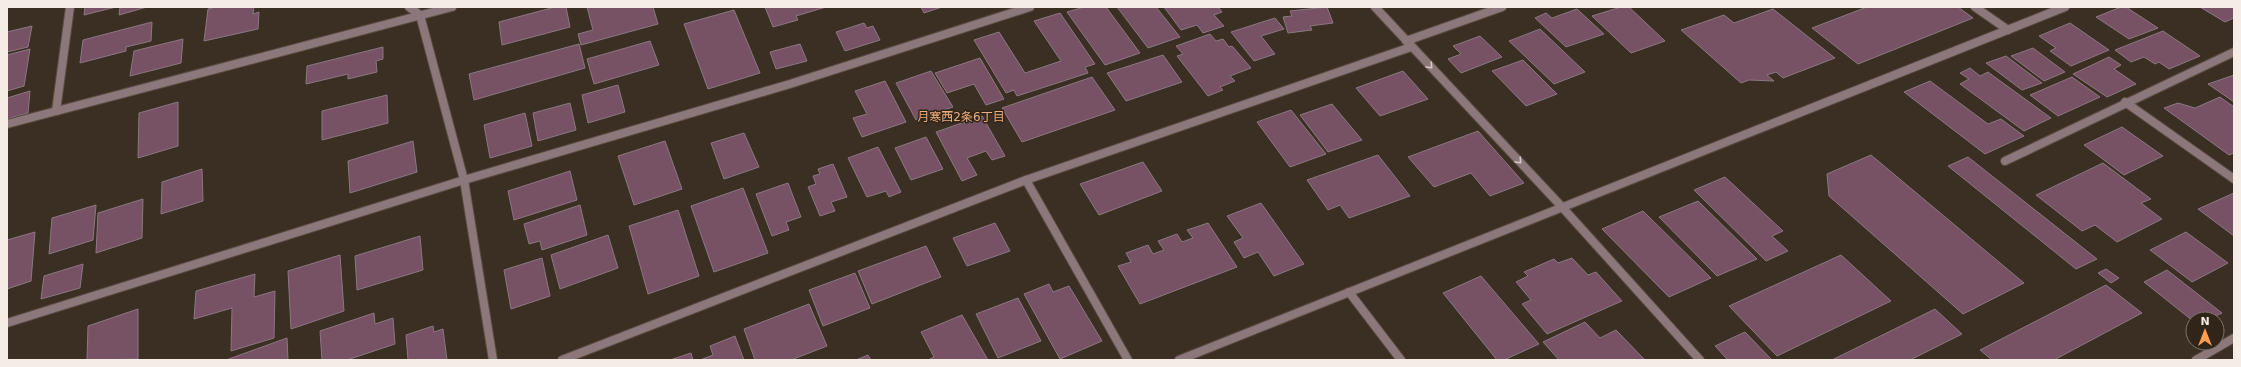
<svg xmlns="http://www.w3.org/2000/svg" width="2241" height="367" font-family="'DejaVu Sans','Noto Sans JP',sans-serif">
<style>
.building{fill:#775265;stroke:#8a7881}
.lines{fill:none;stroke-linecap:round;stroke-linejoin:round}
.lane-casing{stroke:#594d43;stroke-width:10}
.street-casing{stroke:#594d43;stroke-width:10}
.lane{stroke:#8c777b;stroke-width:8}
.street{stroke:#8c777b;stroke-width:8}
.oneway{stroke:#d6cac5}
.labels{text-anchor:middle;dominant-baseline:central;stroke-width:3;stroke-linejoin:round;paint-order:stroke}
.neighbourhood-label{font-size:12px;fill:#efae7d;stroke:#31251a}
</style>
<rect width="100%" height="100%" fill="#3b2f24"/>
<g class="building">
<polygon points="85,7 116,7 84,15"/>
<polygon points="120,7 147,7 119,15"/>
<polygon points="216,7 254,7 253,14 259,12 258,29 204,41 208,9"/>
<polygon points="555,7 566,7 570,27 502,45 499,22"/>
<polygon points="587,7 653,7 658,24 581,45 578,34 593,30"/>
<polygon points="765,7 826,7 796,16 798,20 773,27"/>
<polygon points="921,7 942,7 924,13"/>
<polygon points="1084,7 1106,7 1140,53 1105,65 1067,12"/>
<polygon points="1117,7 1156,7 1180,37 1148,48"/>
<polygon points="1164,7 1218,7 1222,12 1214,15 1224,26 1203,33 1197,25 1181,30"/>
<polygon points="1327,7 1333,23 1310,26 1312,30 1288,33 1283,17 1292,16 1290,11"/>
<polygon points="1621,7 1629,7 1665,41 1631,53 1592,16"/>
<polygon points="1867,7 1958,7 1973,18 1858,64 1812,28"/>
<polygon points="2121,7 2126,7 2158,28 2129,39 2096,17"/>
<polygon points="2200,7 2234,7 2234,18 2225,22"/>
<polygon points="1577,9 1604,34 1566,47 1535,18 1546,13 1552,18"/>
<polygon points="1773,9 1835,58 1783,78 1776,72 1767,75 1774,81 1749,80 1741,83 1681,30 1724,15 1734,23"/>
<polygon points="734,10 760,73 708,89 684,24"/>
<polygon points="1060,13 1095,64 1085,67 1088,73 1017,96 1014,90 1006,93 974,40 999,32 1025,73 1061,61 1034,21"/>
<polygon points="1275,18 1284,29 1261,36 1275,54 1254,61 1231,32"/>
<polygon points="152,22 151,41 126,47 126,51 80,63 83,40"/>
<polygon points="864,23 867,28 873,26 880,40 845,51 836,32"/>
<polygon points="2070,23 2109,50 2071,66 2050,51 2056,48 2039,36"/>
<polygon points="32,26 28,47 7,52 7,32"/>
<polygon points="1540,29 1585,72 1554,84 1509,41"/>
<polygon points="2163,31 2200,56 2169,69 2159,62 2155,64 2144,57 2131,62 2115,50"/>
<polygon points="1210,34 1216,41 1223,39 1229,47 1232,46 1251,68 1230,76 1235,81 1220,87 1223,90 1208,96 1177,56 1183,54 1176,46"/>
<polygon points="1480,36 1502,57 1461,73 1448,59 1461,54 1453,46"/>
<polygon points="183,39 181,63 130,76 134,51"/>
<polygon points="650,41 659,65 594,84 587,59"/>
<polygon points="579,44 585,68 474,100 469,74"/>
<polygon points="800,44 807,61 776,69 770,52"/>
<polygon points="383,47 383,59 376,61 377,72 348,79 348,74 306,84 307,66"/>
<polygon points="2033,48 2065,72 2044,81 2011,56"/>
<polygon points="30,49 24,86 7,91 7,55"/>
<polygon points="1163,55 1182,82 1126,101 1107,73"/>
<polygon points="2006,56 2042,83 2022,90 1986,63"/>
<polygon points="2109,57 2121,65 2114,69 2136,84 2107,97 2073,74"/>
<polygon points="980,58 1004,99 986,105 974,84 947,93 935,73"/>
<polygon points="1523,60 1557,94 1526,106 1492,71"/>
<polygon points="1970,68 1980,76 1988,72 2051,118 2024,131 1960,84 1969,79 1960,73"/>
<polygon points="931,71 953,107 916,120 896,83"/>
<polygon points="1403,71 1428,99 1380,116 1356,88"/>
<polygon points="2234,75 2234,102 2208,84"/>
<polygon points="1092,77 1115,110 1022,142 1002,108"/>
<polygon points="2072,77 2100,97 2058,116 2030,95"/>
<polygon points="885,81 906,122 862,137 853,118 867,114 855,91"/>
<polygon points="1930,81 1988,124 2001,119 2024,136 1985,154 1904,92"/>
<polygon points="618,85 625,112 588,123 582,95"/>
<polygon points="30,91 28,113 7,119 7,98"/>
<polygon points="387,95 388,123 322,140 322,111"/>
<polygon points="2220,97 2234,107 2234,153 2229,155 2164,108 2178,103 2195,108"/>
<polygon points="178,102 178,146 138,158 139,113"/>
<polygon points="570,103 576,130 538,141 533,113"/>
<polygon points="1332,104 1362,140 1328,152 1300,115"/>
<polygon points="1291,110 1326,154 1290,167 1257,122"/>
<polygon points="525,113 532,146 490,158 484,125"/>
<polygon points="982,116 1005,156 992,160 986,151 967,158 977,175 962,181 936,132"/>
<polygon points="2122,127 2163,156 2124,175 2084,145"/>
<polygon points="1478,131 1524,183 1490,196 1471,173 1434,187 1408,157"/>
<polygon points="744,133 759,167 724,179 711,143"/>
<polygon points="926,137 943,169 911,180 895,148"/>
<polygon points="413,141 417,172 350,193 348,161"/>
<polygon points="665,141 682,189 634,205 618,156"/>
<polygon points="878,147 901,192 889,197 886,191 867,197 848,158"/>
<polygon points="1378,155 1410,196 1349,218 1340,205 1328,210 1307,180"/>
<polygon points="1871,155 2024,283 1963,314 1829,196 1827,174"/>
<polygon points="1968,157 2097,259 2076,269 1948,166"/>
<polygon points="1143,162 1162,191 1099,215 1080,184"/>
<polygon points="2103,163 2151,199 2141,203 2162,219 2117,242 2095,225 2082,231 2036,195"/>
<polygon points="833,164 847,197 831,202 835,211 820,216 808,187 816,184 813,176 820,174 818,169"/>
<polygon points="202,169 203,201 161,214 162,182"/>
<polygon points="570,171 577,200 514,220 508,191"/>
<polygon points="1725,177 1783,231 1772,236 1788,251 1766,261 1694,190"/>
<polygon points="788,183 801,217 786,222 789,230 772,236 756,194"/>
<polygon points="743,188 768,253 714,272 691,206"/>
<polygon points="2234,193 2234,236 2198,209"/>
<polygon points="143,199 142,238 96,253 98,213"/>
<polygon points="1698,201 1757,259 1717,276 1659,217"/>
<polygon points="1261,203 1304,264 1274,276 1258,252 1244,258 1234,242 1243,238 1227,216"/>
<polygon points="96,205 93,240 49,254 52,218"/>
<polygon points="580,205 587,235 542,250 540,241 529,244 524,224"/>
<polygon points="678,210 699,276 648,294 629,226"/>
<polygon points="1643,211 1711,278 1669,297 1602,229"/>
<polygon points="995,223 1010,251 967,266 953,238"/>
<polygon points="1208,223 1237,267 1140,304 1118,266 1131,262 1126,253 1148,245 1153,254 1164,250 1158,241 1177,234 1182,242 1193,238 1187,230"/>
<polygon points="35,232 31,281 7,289 7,240"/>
<polygon points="2186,232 2228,263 2192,282 2150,250"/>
<polygon points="608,235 618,268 560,289 551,255"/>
<polygon points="420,236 423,270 357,290 355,256"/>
<polygon points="926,246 941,277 872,304 858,271"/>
<polygon points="340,255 344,311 291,329 288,271"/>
<polygon points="1841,255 1891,301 1777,356 1729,306"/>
<polygon points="542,258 550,296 511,309 504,270"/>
<polygon points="1572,258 1588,275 1596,272 1622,301 1547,334 1522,304 1531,300 1516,282 1528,276 1524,272 1554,259 1558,263"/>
<polygon points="83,264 80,288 41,299 44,276"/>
<polygon points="2106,269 2119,278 2111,283 2098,273"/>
<polygon points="2167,270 2222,313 2209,319 2193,319 2193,321 2144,282"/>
<polygon points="855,273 870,308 823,326 809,290"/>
<polygon points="255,274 254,297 275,291 274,338 231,351 232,308 194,319 196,291"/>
<polygon points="1481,276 1539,344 1504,360 1497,360 1443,293"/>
<polygon points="1049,284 1053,292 1069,286 1102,341 1060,359 1024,294"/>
<polygon points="2106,285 2142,313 2054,360 1992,360 1980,350"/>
<polygon points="1018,298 1041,341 998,358 976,314"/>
<polygon points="809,304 827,346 791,360 755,360 744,329"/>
<polygon points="138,309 138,359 87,360 88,326"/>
<polygon points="1935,309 1962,334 1910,360 1832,360"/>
<polygon points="374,313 375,324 393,318 395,344 347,360 322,360 320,331"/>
<polygon points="962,315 988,360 928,360 934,357 921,332"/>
<polygon points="1585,322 1600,338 1616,330 1645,360 1559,360 1543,342"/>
<polygon points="433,326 434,332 443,329 447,360 408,360 406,335"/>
<polygon points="1745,332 1772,360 1728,360 1715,346"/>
<polygon points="735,336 744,360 700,360 713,355 710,346"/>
<polygon points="287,338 288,360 226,360"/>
<polygon points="691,353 693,360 670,360"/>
<polygon points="868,355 871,360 856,360"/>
</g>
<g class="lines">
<defs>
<polyline id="lane" points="1349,292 1401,360"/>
<g id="street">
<polyline points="409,7 420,15 464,180 493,360"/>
<polyline points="1375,7 1562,207 1700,360"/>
<polyline points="1975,7 2008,30"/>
<polyline points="1406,41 1502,7"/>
<polyline points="2125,102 2234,179"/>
<polyline points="56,111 70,7"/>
<polyline points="7,124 452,7"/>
<polyline points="2005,161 2234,52"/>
<polyline points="1026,180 1128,360"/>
<polyline points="7,323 464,180 790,84 1030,7"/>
<polyline points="562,360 1026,180 1411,47"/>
<polyline points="1179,360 2065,7"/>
<polyline points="2196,360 2234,338"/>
</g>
</defs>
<use href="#lane" class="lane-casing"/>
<use href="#street" class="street-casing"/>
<use href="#lane" class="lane"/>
<use href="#street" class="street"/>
</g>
<defs><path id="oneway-chevron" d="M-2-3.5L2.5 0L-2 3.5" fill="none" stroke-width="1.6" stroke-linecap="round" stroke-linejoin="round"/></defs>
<g class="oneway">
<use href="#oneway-chevron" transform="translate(1430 66) rotate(47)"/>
<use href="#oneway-chevron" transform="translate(1519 161) rotate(47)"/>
</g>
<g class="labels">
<g class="neighbourhood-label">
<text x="961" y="117">月寒西2条6丁目</text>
</g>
</g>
<rect width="2241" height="367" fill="none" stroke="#f5ede5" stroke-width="16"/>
<g transform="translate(2205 331)"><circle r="19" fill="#31251a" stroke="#7f756b"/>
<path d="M0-3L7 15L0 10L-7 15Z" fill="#fb9e52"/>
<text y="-6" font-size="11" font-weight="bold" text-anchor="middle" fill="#f5ede5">N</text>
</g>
</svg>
